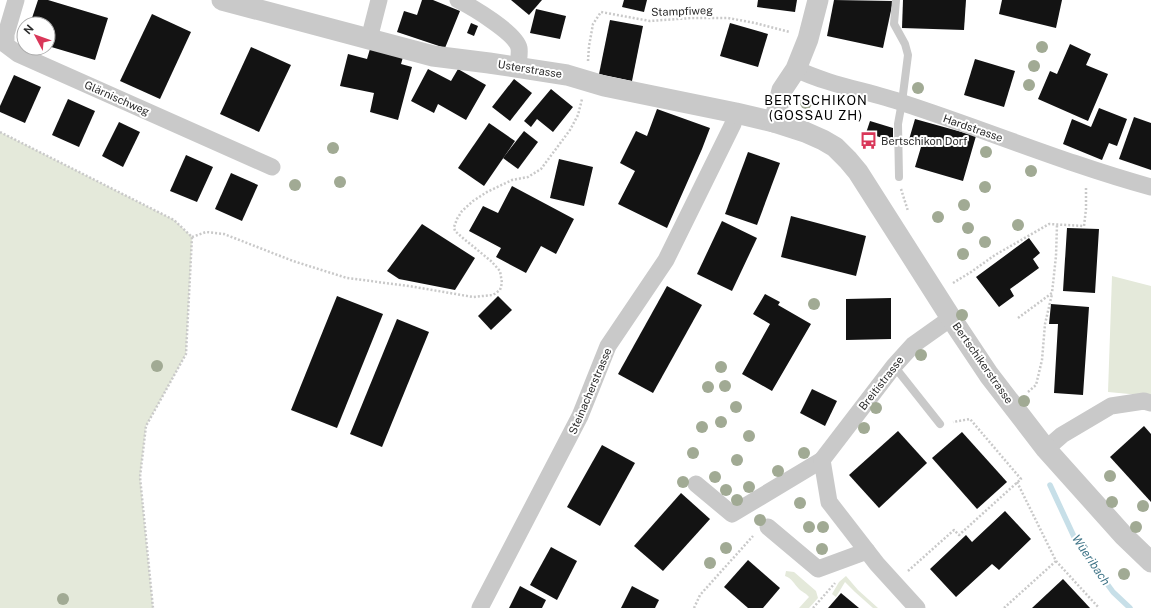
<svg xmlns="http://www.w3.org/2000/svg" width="1151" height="608" font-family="'Public Sans',sans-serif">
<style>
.green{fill:#e4e9da}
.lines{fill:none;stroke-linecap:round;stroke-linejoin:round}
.stream{stroke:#c7dfe8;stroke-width:5.5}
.building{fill:#131313}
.path{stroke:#c9c9c9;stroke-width:2.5;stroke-dasharray:2 2;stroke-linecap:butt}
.service{stroke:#c9c9c9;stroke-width:8}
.minor{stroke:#c9c9c9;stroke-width:17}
.tertiary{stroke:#c9c9c9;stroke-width:21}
.tree{fill:#a1aa94}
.labels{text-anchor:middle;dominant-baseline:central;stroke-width:4;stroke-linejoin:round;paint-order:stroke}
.street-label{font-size:11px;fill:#2c2c2c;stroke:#fff}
.poi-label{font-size:11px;fill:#2c2c2c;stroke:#fff;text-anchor:start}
.water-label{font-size:12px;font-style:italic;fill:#407588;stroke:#fff}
.quarter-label{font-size:13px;letter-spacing:1px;fill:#000;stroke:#fff}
</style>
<rect width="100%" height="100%" fill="#fff"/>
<g class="green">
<polygon points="0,132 174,220 192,237 186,354 146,426 140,477 153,608 0,608"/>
<polygon points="1112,276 1151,286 1151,396 1108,392"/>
<path d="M786,571L794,572L816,591L818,598L809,608H799L809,597C806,593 802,592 799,589C794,584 792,578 785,576Z"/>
<polygon points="846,576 858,590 878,608 873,608 855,592 845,582 836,597 832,594 839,582"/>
</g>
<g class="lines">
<polyline class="stream" points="1050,485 1076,541 1113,592 1130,608"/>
</g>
<g class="building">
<polygon points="38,0 48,0 108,18 95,60 48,46 48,24 30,24"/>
<polygon points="422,0 433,0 460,11 445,48 397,32 404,11 417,15"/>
<polygon points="511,0 542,0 529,15"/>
<polygon points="624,0 647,0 644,12 622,7"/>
<polygon points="758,0 797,0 795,12 757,7"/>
<polygon points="834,0 893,1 883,48 827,36"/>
<polygon points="903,0 966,0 964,30 902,28"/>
<polygon points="1002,0 1062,0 1056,28 999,14"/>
<polygon points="536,9 566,16 560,39 530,33"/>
<polygon points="152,14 191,32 160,99 120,81"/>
<polygon points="610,20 643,26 632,81 599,74"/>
<polygon points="471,23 478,26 474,36 467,33"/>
<polygon points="730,23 768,34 758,67 720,56"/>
<polygon points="1070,44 1091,54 1086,65 1108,74 1088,121 1038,99 1050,71 1057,74"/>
<polygon points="251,47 291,65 259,132 220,114"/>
<polygon points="370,49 403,57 401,64 412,67 398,120 370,112 374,93 340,86 348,54 367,59"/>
<polygon points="975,59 1015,71 1004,107 964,95"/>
<polygon points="428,69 451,81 458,69 486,85 466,120 438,104 434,113 411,101"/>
<polygon points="14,75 41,87 25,123 0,112 0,106"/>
<polygon points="514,79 532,93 510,121 492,107"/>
<polygon points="551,89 573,107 553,132 537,119 531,127 524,121"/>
<polygon points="68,99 95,111 79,147 52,135"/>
<polygon points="1099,108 1127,119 1117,146 1109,143 1102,160 1063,144 1072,119 1091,127"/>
<polygon points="657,109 710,128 702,149 667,228 618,204 635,171 620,163 636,131 647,136"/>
<polygon points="1134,117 1151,123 1151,170 1119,159"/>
<polygon points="915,119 976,136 963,181 915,167 921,147 908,143"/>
<polygon points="870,121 893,128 893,141 866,133"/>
<polygon points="119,122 140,132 123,167 102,156"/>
<polygon points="489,123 515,141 484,186 458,168"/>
<polygon points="524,131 538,142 518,169 503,158"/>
<polygon points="748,152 780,163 757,225 725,214"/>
<polygon points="186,155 213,167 197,202 170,191"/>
<polygon points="559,159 593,167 584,206 550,198"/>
<polygon points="231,173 258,185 242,221 215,209"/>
<polygon points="512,186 574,219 556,254 541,246 526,273 496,257 501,248 469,231 483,206 498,213"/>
<polygon points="791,216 866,236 856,276 781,257"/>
<polygon points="722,221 757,238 732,291 697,274"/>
<polygon points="422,224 475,258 455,290 399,279 387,271"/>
<polygon points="1067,228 1099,229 1095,293 1063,291"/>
<polygon points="1029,238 1040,253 1033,259 1039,268 1010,289 1014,296 999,307 976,277"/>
<polygon points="667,286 702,305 653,393 618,374"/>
<polygon points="765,294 780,302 778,305 811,324 772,391 742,374 770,324 753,314"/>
<polygon points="337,296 383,314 337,428 291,410"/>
<polygon points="498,296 512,310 491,330 478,316"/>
<polygon points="891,298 891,339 846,340 846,299"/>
<polygon points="1051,304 1089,307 1083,395 1054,393 1058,324 1049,324"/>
<polygon points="397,319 429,332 382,447 350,434"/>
<polygon points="812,389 837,401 825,426 800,413"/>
<polygon points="1144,426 1151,434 1151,502 1110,457"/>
<polygon points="898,431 927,463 879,508 849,475"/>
<polygon points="962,432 1007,482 977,509 932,458"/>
<polygon points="602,445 635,463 600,526 567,507"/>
<polygon points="681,493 710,519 663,571 634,546"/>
<polygon points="1005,511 1031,539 999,570 992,564 956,597 930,569 966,535 972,542"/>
<polygon points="551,547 577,561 557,600 530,585"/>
<polygon points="748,560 780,588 763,608 748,608 724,587"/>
<polygon points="1063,579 1090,608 1032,608"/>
<polygon points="520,586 546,600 542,608 509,608"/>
<polygon points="632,586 659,600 655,608 621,608"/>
<polygon points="841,593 859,608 828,608"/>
</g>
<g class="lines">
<g class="path">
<polyline points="588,61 589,46 593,24 601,12 650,21 692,18 728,18 755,23 790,32"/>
<polyline points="0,132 174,220 192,237 186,354 146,426 140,477 153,608"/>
<polyline points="901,189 908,211"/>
<polyline points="192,237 206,232 224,234 293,261 347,278 409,286 473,297 493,295 500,290 502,283 500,271 491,261 464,239 455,231 454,227 457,219 462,211 473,201 487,192 512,180 528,177 541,169 570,130 578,115 582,99"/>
<polyline points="953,283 971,272 995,255 1049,224 1084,226 1086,209 1086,186"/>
<polyline points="1018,318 1052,293 1056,256 1057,225"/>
<polyline points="1028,392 1036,385 1042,360 1045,324 1052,294"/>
<polyline points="1017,482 1056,561 1099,608"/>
<polyline points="908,571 954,530 959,535 1021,479 970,419 953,422"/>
<polyline points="694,608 700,595 753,536"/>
<polyline points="813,608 835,583"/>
<polyline points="1004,608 1056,561"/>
</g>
<g class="service">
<polyline points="896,0 894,24 905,44 908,55 902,102 898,124 899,177"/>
<polyline points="894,366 940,424"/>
</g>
<g class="minor">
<polyline points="16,0 6,34 6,45 18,54 272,167"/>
<path d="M458,0C472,7 516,33 519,48C520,54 518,62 518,67"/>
<polyline points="369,39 379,0"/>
<path d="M796,69C829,85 868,91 903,103C986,130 1067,164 1151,187"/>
<polyline points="1046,449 1062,435 1111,406 1144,401 1151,403"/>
<polyline points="696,484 732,514 822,460"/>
<polyline points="768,527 818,569 867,551"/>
<polyline points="480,608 580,416 608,346 666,260 733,124 736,113"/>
<polyline points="917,608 877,564 829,502 822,460 894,366 913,345 951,318"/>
</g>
<g class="tertiary">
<polyline points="222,0 433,56 489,63 567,75 604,86 736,113 774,122 805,132 823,140 835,147 848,160 858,172 951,318 989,375 1046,449 1124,536 1151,562"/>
<polyline points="774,122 782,90 796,69 808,39 818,0"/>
</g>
</g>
<g class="tree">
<circle cx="1042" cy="47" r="6"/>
<circle cx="1034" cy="66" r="6"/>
<circle cx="1029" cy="85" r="6"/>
<circle cx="918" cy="88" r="6"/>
<circle cx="806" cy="103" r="6"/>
<circle cx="333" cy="148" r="6"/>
<circle cx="986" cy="152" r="6"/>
<circle cx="1031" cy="171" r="6"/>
<circle cx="340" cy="182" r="6"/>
<circle cx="295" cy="185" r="6"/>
<circle cx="985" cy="187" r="6"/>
<circle cx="964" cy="205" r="6"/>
<circle cx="938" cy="217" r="6"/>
<circle cx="1018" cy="225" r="6"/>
<circle cx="968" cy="228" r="6"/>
<circle cx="985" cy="242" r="6"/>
<circle cx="963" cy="254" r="6"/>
<circle cx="814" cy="304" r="6"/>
<circle cx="962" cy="315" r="6"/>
<circle cx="921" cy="355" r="6"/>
<circle cx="157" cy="366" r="6"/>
<circle cx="721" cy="367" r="6"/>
<circle cx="725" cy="386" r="6"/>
<circle cx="708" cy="387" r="6"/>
<circle cx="1024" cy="401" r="6"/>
<circle cx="736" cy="407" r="6"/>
<circle cx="876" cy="408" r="6"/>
<circle cx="721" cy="422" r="6"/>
<circle cx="702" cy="427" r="6"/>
<circle cx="864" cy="428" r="6"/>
<circle cx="749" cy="436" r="6"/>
<circle cx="693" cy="453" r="6"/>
<circle cx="804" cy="453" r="6"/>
<circle cx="737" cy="460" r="6"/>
<circle cx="778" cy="471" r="6"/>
<circle cx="1110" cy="476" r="6"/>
<circle cx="715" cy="477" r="6"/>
<circle cx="683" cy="482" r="6"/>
<circle cx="749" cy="487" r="6"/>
<circle cx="726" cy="490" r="6"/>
<circle cx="737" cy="500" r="6"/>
<circle cx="1112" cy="502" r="6"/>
<circle cx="800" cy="503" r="6"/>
<circle cx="1143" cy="506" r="6"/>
<circle cx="760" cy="520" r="6"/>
<circle cx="809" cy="527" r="6"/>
<circle cx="823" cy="527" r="6"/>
<circle cx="1136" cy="527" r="6"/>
<circle cx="726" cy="548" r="6"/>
<circle cx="822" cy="549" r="6"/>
<circle cx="710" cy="563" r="6"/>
<circle cx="1124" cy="574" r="6"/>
<circle cx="63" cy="599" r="6"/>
</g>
<defs>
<symbol id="bus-bare" viewBox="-9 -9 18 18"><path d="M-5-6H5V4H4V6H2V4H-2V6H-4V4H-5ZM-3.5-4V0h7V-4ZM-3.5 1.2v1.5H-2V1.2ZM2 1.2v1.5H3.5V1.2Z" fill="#d93759" stroke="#fff" stroke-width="2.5" paint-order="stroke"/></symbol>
</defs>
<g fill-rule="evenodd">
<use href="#bus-bare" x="856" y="128" width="25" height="25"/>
</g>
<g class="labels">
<g class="street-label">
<text transform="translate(682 11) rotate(-2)">Stampfiweg</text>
<text transform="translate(530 69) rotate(9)">Usterstrasse</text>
<text transform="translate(117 98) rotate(24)">Glärnischweg</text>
<text transform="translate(973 128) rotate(19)">Hardstrasse</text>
<text transform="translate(983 363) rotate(55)">Bertschikerstrasse</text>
<text transform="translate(881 383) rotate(-52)">Breitistrasse</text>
<text transform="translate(590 391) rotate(-67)">Steinacherstrasse</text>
</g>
<g class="poi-label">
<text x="881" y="141">Bertschikon Dorf</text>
</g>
<g class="water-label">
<text transform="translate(1091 560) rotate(56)">Wüeribach</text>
</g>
<g class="quarter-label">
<text x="816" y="100">BERTSCHIKON<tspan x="816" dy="15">(GOSSAU ZH)</tspan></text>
</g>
</g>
<g transform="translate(36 36) rotate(311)"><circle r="19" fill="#ffffff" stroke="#ababab"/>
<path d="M0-3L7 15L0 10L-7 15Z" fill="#d93759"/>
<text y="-6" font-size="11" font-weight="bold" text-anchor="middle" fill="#2c2c2c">N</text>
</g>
</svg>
